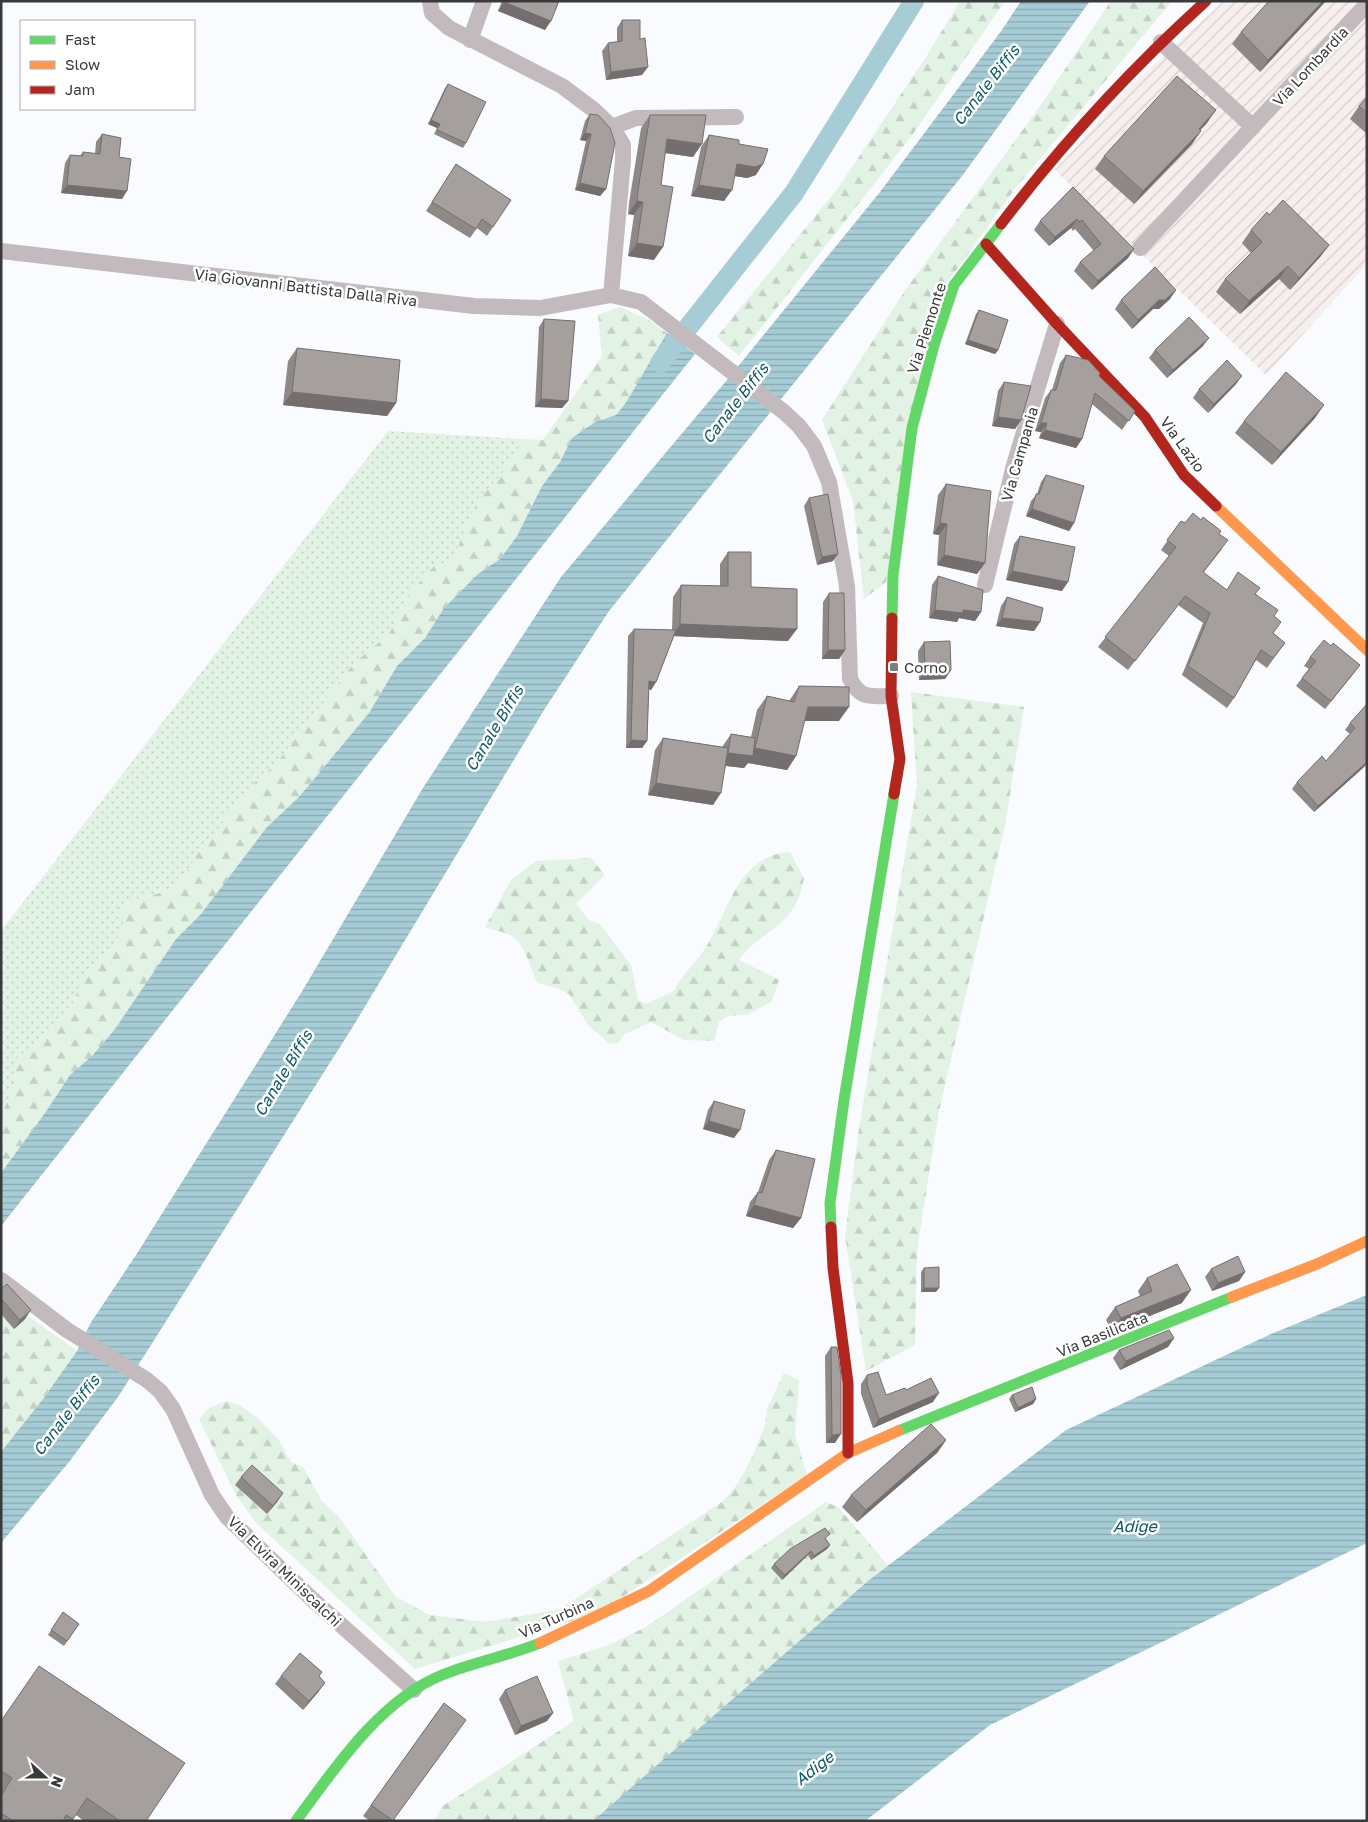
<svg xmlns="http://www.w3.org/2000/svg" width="1368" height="1822" font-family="'Golos Text',sans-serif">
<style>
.industrial{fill:url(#industrial-furrows)}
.grass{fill:url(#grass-dots)}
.forest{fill:url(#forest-firs)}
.water{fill:url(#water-rules)}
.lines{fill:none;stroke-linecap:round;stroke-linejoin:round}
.canal{stroke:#a6cdd6;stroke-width:20}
.street{stroke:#c2babc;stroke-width:16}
.fast{stroke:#63d668;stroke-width:11}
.slow{stroke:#ff974d;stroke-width:11}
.jam{stroke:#b3261e;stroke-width:11}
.wall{fill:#8e8987}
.shaded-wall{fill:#746f6e}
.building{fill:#a59f9d;stroke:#746f6e}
.poi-dot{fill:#7c7e80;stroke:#fff;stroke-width:2}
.labels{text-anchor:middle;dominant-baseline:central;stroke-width:5;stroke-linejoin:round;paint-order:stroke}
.street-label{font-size:15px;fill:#393a3c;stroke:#fff}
.poi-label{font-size:15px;fill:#393a3c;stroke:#fff;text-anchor:start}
.water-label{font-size:16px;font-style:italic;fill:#0b5a66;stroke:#fff}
</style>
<defs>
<pattern id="industrial-furrows" width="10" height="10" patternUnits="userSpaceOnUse" patternTransform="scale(1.25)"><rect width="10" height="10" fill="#f7efee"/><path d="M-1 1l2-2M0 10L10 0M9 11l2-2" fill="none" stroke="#d4cecd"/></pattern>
<pattern id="grass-dots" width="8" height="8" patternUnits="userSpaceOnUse" patternTransform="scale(1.25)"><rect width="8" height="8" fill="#e2f2e4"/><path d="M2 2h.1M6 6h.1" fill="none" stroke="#c3d0c4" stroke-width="1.8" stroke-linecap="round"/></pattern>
<pattern id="forest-firs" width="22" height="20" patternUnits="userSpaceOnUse" patternTransform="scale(1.25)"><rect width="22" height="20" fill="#e2f2e4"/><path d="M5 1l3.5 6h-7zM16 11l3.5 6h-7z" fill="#c3d0c4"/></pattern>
<pattern id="water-rules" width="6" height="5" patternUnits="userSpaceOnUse" patternTransform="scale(1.25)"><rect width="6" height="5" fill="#a6cdd6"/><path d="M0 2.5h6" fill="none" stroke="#88a7af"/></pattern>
</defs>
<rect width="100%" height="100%" fill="#f9fbfe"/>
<polygon class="industrial" points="1224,1 1367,1 1367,264 1266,375 1055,170 1129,87"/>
<path class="grass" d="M388,431L521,439C516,466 495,478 480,499C468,516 461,541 453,560L434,566L408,595L389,634L354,663L275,765L258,779L230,811L216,834L202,846L189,869L171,890L137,899L114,911L125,924L113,948L100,956L82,980L73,1003L45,1034L16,1059L15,1084L1,1116V931Z"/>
<g class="forest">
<polygon points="960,1 1005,1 911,137 739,356 717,337 838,188 926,57"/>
<polygon points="1111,1 1172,1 1014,190 947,283 886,582 864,599 853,501 822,420 904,292 1036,112"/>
<path d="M620,307L649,320L667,333L625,404L616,415L595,422L572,438L560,462L542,486L517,536L500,559L478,574L444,608L425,638L397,666L369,713L299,797L267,827L201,914L176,939L115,1029L93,1055L70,1075L45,1113L1,1173V1116L15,1084L16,1059L45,1034L73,1003L82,980L100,956L113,948L125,925L113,911L137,899L171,890L189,869L202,846L216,834L230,811L258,779L275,765L354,663L389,634L408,595L434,566L453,560C461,541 468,516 480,499C495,478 516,466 521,439L543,440L602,356L598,315Z"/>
<polygon points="911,692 1024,707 1005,825 939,1111 917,1250 915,1345 866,1371 845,1236 859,1128 917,785"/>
<path d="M790,852L804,878C794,931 765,925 739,960L779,980L772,1001L749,1014L729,1016L719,1021L714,1041L684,1040L651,1022L625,1034L618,1043L610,1044L588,1025L569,994L557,988L538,983C530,969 526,946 512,936C505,932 493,930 485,927L511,880L536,861L591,858L605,875L576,904L589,920L600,924L631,965L638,1000L647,1004L674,991C682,974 696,963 706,947C729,911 738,855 790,852Z"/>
<polygon points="1,1297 77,1351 43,1399 1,1452"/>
<polygon points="784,1373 799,1380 795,1435 807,1475 598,1613 415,1669 256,1523 236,1495 199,1419 209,1408 227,1401 239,1405 258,1418 278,1439 291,1462 303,1467 321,1500 339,1517 395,1596 429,1615 486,1622 560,1609 722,1502 737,1485 752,1457 765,1425 767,1409"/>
<polygon points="826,1502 838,1507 892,1570 672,1821 434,1821 443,1806 574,1721 558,1661 609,1645 646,1627"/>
</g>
<g class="water">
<polygon points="1021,1 1090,1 962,176 609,611 544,710 352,1028 118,1397 69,1462 1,1543 1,1452 43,1399 77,1351 90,1324 136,1255 301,993 423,788 561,577 727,380 880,192 1002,30"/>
<polygon points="667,333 695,354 1,1226 1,1173 45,1113 70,1075 93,1055 115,1029 176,939 201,914 267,827 299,797 369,713 397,666 425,638 444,608 478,574 500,559 517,536 542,486 560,462 572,438 595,422 616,415 625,404"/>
<polygon points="1367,1295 1367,1543 990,1725 865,1821 593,1821 868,1581 1066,1430 1271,1334"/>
</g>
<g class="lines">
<polyline class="canal" points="660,363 794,193 914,1"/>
<g class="street">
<polyline points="430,1 432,13 449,28 562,86 594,110 612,127 623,145 623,160 611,295"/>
<polyline points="470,40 484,1"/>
<polyline points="1161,42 1253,127"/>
<polyline points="612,127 636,118 736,117"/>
<polyline points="1140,248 1367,4"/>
<path d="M1,251L474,306L540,308L611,295L641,302L784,412L799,426L814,446L829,482L847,586L850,679C861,700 870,696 891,696"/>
<polyline points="985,585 1014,465 1057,324"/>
<polyline points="1,1280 67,1330 147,1380 160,1391 173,1409 212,1495 227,1517 313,1600 414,1690"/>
</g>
<g class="fast">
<polyline points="892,618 893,575 912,428 934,345 954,285 1001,224"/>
<polyline points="831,1227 830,1203 844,1100 894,794"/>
<polyline points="898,1431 1232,1297"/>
<path d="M296,1821C334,1769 380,1700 442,1675C474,1662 508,1656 540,1643"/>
</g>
<g class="slow">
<polyline points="1216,506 1367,650"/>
<polyline points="1232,1297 1317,1264 1367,1241"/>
<polyline points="540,1643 649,1591 848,1453 898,1431"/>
</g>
<g class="jam">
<path d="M1001,224C1062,144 1131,69 1206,1"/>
<polyline points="986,244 1057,324 1145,417 1184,475 1216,506"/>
<polyline points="892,618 891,696 900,759 894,794"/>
<polyline points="831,1227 833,1268 848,1383 848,1453"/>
</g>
</g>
<g class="wall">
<polygon points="502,1 559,1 545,30 498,11"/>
<polygon points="1326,1 1260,72 1232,44 1241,32"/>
<polygon points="622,20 640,39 642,75 606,80 602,51 608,43 617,42 617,28"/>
<polygon points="448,84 466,143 463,148 434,134 437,128 428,124 445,88"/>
<polygon points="1367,97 1367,134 1350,119 1359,106"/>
<polygon points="590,114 606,189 600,196 575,190 586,141 580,140 585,121"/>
<polygon points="650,115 693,157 665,153 661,185 654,260 628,256 634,215 628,214 629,203 641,128"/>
<polygon points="1207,123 1200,130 1192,144 1134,204 1095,169 1104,156"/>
<polygon points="102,134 119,157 122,199 61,193 65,163 70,155 80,156 83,152 95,154 96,142"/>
<polygon points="709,135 756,175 747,178 734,176 724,201 691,196 701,147"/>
<polygon points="456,164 493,227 487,236 477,228 470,238 426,211"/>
<polygon points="1073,187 1134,249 1128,258 1092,290 1074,271 1080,262 1094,251 1075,229 1073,231 1071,228 1049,246 1034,230 1040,221"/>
<polygon points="1269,215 1329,245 1320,257 1290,290 1279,279 1240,314 1216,292 1225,279 1251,253 1242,243 1251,230"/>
<polygon points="1170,299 1159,309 1153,309 1132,329 1115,309 1121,300"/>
<polygon points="979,310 998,350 995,354 965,344 976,314"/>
<polygon points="544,319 568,401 562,408 535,407 539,327"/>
<polygon points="1203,346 1167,378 1149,358 1155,350"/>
<polygon points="297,348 396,403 387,416 283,405 288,361"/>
<polygon points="1066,355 1099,376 1135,411 1122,430 1092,404 1082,439 1076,448 1039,438 1041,432 1035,431 1045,398 1051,390 1052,390 1060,363"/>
<polygon points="1004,382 1021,420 1015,429 992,426 998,391"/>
<polygon points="1236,384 1208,413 1193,398 1199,389"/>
<polygon points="1315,418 1272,465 1235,433 1244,421"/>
<polygon points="1046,475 1074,523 1069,531 1026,516 1031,501 1037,494 1041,482"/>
<polygon points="946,484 985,563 977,574 937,565 939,535 933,534 938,495"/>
<polygon points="809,498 833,561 817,565 804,506"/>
<polygon points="1181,521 1185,523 1219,534 1222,549 1203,573 1226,590 1256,594 1274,616 1273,633 1285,643 1267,668 1256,660 1234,698 1227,708 1182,675 1203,623 1178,605 1128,670 1098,647 1169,556 1161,550"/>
<polygon points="1020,536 1062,591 1006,580 1014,544"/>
<polygon points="728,552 751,587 788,641 674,636 656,682 651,690 649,689 647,741 642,748 626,748 628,636 634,629 672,630 673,597 681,585 720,586 720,564"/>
<polygon points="938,576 981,612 975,621 959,618 957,622 929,618 932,585"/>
<polygon points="829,593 845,650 839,659 822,659 823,602"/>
<polygon points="1007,597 1040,622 1034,631 996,626 1001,606"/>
<polygon points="924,642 951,670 945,679 919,680 918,651"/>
<polygon points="1331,646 1360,665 1325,709 1296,686 1309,669 1304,666 1310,657"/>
<polygon points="799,686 839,721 804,721 796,756 787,770 748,763 744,768 726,766 713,805 648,795 655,750 663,738 722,747 731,734 751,737 757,710 767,696 789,701"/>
<polygon points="1367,704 1364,767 1314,812 1292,789 1297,782 1326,761 1350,734 1345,730 1350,723"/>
<polygon points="714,1101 734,1138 703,1129 708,1110"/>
<polygon points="776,1150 801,1218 793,1228 746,1216 750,1202 758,1192 769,1160"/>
<polygon points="924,1268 936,1292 921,1292 921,1272"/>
<polygon points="1211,1269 1245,1272 1239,1281 1212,1291 1205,1277"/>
<polygon points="1147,1278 1182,1303 1112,1331 1106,1320 1115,1307 1140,1296 1138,1291"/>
<polygon points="1,1289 25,1319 14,1329 1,1314"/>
<polygon points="1174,1338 1168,1347 1120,1370 1113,1358 1119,1350"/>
<polygon points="831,1347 835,1443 826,1443 825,1356"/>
<polygon points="867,1375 886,1395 933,1402 873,1428 861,1394 861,1384"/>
<polygon points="1012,1395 1036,1399 1033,1404 1015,1412 1009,1399"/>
<polygon points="946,1440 937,1453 857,1522 842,1507 851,1495"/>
<polygon points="241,1477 283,1493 277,1502 267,1514 235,1485"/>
<polygon points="826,1539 830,1545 827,1549 811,1560 808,1555 782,1580 771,1568 774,1564"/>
<polygon points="63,1612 79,1624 64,1646 48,1635"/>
<polygon points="281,1676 319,1677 319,1691 303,1710 275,1684"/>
<polygon points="505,1690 553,1713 547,1721 515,1735 499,1699"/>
<polygon points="444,1703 394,1819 396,1821 370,1821 363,1816"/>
<polygon points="1,1720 146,1821 84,1821 76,1815 72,1821 1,1821"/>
</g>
<g class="shaded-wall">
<polygon points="1323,1 1326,1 1260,72 1268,60"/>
<polygon points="504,2 551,21 545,30 498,11"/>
<polygon points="648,67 642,75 606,80 611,72"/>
<polygon points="1216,110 1207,123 1190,141 1199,129"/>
<polygon points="431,120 440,124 437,128 428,124"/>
<polygon points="1201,131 1192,144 1134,204 1143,191"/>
<polygon points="585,133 591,134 586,141 580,140"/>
<polygon points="667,139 702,144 693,157 658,152"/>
<polygon points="737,164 763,164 756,175 747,178 729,175"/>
<polygon points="580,183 606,189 600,196 575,190"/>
<polygon points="67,185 127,191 122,199 61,193"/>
<polygon points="699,185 732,190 724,201 691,196"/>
<polygon points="637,201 643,202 634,215 628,214"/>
<polygon points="1077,219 1071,228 1049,246 1055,237"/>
<polygon points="637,243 663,247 654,260 628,256"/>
<polygon points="1329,245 1320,257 1290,290 1299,278"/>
<polygon points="1134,249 1128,258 1092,290 1098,281"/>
<polygon points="1288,266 1279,279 1240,314 1249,301"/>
<polygon points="1176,290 1170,299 1159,309 1153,309 1132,329 1138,320 1159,300"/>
<polygon points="1209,338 1203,346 1167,378 1173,370"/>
<polygon points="968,340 998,350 995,354 965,344"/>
<polygon points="1242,376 1236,384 1208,413 1214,404"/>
<polygon points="292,392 396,403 387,416 283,405"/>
<polygon points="541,399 568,401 562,408 535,407"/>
<polygon points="1324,405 1315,418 1272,465 1281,452"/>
<polygon points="998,417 1021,420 1015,429 992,426"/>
<polygon points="1041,423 1047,423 1041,432 1035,431"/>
<polygon points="1045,430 1082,439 1076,448 1039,438"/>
<polygon points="1032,509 1074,523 1069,531 1026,516"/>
<polygon points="940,523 947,524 939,535 933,534"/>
<polygon points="838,554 833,561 817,565 822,557"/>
<polygon points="944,555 985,563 977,574 937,565"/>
<polygon points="1012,571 1068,582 1062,591 1006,580"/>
<polygon points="935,610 963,610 981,612 975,621 959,618 957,622 929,618"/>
<polygon points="1002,618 1040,622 1034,631 996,626"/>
<polygon points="680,624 797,629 788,641 672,636"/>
<polygon points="828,650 845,650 839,659 822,659"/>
<polygon points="1360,665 1354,673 1325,709 1331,701"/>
<polygon points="951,670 945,679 919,680 925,671"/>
<polygon points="649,681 656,682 651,690 644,688"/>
<polygon points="808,707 849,707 839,721 798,721"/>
<polygon points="631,740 647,741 642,748 626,748"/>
<polygon points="755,748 796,756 787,770 748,763 744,768 719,765 728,753 749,755"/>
<polygon points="1367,762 1367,764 1364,767 1314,812 1318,806"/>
<polygon points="656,783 721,793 713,805 648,795"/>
<polygon points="709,1121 740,1130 734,1138 703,1129"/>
<polygon points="754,1205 801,1218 793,1228 746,1216"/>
<polygon points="1245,1272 1239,1281 1212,1291 1218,1283"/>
<polygon points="924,1288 939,1288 936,1292 921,1292"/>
<polygon points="1191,1290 1182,1303 1112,1331 1121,1318"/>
<polygon points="31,1310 25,1319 14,1329 20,1320"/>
<polygon points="1174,1338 1168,1347 1120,1370 1126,1361"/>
<polygon points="939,1393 933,1402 873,1428 879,1419"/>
<polygon points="1036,1399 1033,1404 1015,1412 1018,1408"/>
<polygon points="841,1434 835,1443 826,1443 832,1435"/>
<polygon points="946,1440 937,1453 857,1522 866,1510"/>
<polygon points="283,1493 277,1502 267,1514 273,1506"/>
<polygon points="830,1545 827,1549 811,1560 814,1556"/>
<polygon points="811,1551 808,1555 782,1580 785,1575"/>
<polygon points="325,1683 319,1691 303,1710 309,1701"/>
<polygon points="553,1713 547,1721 515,1735 521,1726"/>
</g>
<g class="building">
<polygon points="504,1 559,1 551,21 504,2"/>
<polygon points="1269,1 1323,1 1268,60 1241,32"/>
<polygon points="622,20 640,20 640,39 645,38 648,67 611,72 608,43 622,41"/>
<polygon points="1177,76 1216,110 1199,129 1201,131 1143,191 1104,156"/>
<polygon points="448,84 486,102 466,143 437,130 440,124 431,120"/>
<polygon points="1367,97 1367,113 1359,106"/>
<polygon points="590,114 598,115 610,128 615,143 606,189 580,183 591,134 585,133"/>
<polygon points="650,115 706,115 702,144 667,139 661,185 673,187 663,247 637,243 643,202 637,201 638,190"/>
<polygon points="102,134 121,138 119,157 131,159 127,191 67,185 70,155 83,156 83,152 100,154"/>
<polygon points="709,135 739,140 739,144 768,149 763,164 755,167 737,164 732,190 699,185"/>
<polygon points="456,164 511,200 493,227 482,219 476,229 432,202"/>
<polygon points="1073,187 1134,249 1098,281 1080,262 1101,244 1082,220 1079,222 1077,219 1055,237 1040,221"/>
<polygon points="1283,200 1329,245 1299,278 1288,266 1249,301 1225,279 1262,242 1251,230 1267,212 1269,215"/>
<polygon points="1155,267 1176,290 1165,300 1159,300 1138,320 1121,300"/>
<polygon points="979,310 1008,320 998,350 968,340"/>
<polygon points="1189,317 1209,338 1173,370 1155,350"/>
<polygon points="544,319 575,321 568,401 541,399"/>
<polygon points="297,348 400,360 396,403 292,392"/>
<polygon points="1066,355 1088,360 1100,373 1099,376 1135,411 1129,421 1095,393 1082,439 1045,430 1047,423 1041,423 1051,390 1056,390"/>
<polygon points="1227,360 1242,376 1214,404 1199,389"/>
<polygon points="1286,372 1324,405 1281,452 1244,421"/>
<polygon points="1004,382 1031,386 1021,420 998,417"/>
<polygon points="1046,475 1084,486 1074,523 1032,509 1036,494 1039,494"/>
<polygon points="946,484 991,491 985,563 944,555 947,524 940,523"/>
<polygon points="828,494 838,554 822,557 809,498"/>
<polygon points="1193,513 1201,520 1203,517 1221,531 1219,534 1228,540 1203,572 1227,590 1238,572 1260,588 1255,594 1278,610 1274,616 1281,622 1273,633 1285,643 1273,658 1261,650 1234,698 1188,666 1210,613 1185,596 1135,661 1105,637 1176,547 1167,540 1181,521 1185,523"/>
<polygon points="1020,536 1075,547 1068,582 1012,571"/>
<polygon points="728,552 751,552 751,587 797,589 797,629 680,624 681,585 728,586"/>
<polygon points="938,576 983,590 981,612 963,610 963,613 935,610"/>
<polygon points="829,593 844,593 845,650 828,650"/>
<polygon points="1007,597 1043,608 1040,622 1002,618"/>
<polygon points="634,629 676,630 656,682 649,681 647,741 631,740"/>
<polygon points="1324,640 1331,646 1333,643 1360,665 1331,701 1302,678 1316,661 1310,657"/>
<polygon points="950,641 951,670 925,671 924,642"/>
<polygon points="799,686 849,687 849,707 808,707 796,756 755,748 767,696 794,702"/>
<polygon points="1367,704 1367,762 1318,806 1297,782 1322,756 1326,761 1355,728 1350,723"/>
<polygon points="731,734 755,738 753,756 728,753"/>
<polygon points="663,738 728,748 721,793 656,783"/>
<polygon points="714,1101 745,1110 740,1130 709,1121"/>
<polygon points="776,1150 815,1159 801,1218 754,1205 758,1192 762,1193"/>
<polygon points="1238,1256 1245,1272 1218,1283 1211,1269"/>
<polygon points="1177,1264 1191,1290 1121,1318 1115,1307 1152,1291 1147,1278"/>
<polygon points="939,1267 939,1288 924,1288 924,1268"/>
<polygon points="7,1284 31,1310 20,1320 1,1299 1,1289"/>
<polygon points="1169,1330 1174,1338 1126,1361 1119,1350"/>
<polygon points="831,1347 837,1347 841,1375 841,1434 832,1435"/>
<polygon points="878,1372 886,1395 905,1388 906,1390 931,1378 939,1393 879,1419 867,1385 867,1375"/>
<polygon points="1032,1387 1036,1399 1018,1408 1012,1395"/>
<polygon points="931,1424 946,1440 866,1510 851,1495"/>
<polygon points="252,1465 283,1493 273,1506 241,1477"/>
<polygon points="825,1528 830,1534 825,1538 830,1545 814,1556 811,1551 785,1575 774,1564 790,1549"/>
<polygon points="63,1612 79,1624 67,1641 51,1630"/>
<polygon points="300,1653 322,1672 319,1676 325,1683 309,1701 281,1676"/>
<polygon points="39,1666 185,1763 146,1821 120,1821 87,1798 73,1819 66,1815 63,1821 13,1821 1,1813 1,1796 12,1778 1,1771 1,1721"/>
<polygon points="537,1676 553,1713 521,1726 505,1690"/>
<polygon points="444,1703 466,1720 394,1819 396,1821 391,1821 392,1820 371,1805"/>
</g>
<rect class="poi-dot" x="889" y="662" width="10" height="10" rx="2.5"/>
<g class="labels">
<g class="street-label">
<text transform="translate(1310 66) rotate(-47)">Via Lombardia</text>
<text transform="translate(306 287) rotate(7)">Via Giovanni Battista Dalla Riva</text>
<text transform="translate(926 328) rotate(-72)">Via Piemonte</text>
<text transform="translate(1183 444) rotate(54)">Via Lazio</text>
<text transform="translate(1019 454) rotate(-74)">Via Campania</text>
<text transform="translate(1102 1334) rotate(-22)">Via Basilicata</text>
<text transform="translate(285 1571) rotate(44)">Via Elvira Miniscalchi</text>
<text transform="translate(556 1617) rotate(-24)">Via Turbina</text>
</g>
<g class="poi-label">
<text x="904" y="667">Corno</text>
</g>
<g class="water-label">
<text transform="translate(986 85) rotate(-52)">Canale Biffis</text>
<text transform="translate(735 403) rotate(-52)">Canale Biffis</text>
<text transform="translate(494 728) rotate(-59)">Canale Biffis</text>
<text transform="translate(283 1073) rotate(-59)">Canale Biffis</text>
<text transform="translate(66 1415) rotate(-52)">Canale Biffis</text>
<text x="1135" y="1526">Adige</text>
<text transform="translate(814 1768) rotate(-38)">Adige</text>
</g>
</g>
<rect width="1368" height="1822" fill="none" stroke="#393a3c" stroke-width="5"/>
<rect x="20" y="20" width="175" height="90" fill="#ffffff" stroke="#b0b0b1"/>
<rect x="30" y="36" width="25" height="8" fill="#63d668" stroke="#b0b0b1"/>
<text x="65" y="45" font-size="15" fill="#393a3c">Fast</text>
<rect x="30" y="61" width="25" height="8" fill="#ff974d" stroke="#b0b0b1"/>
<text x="65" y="70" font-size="15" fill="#393a3c">Slow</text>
<rect x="30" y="86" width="25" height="8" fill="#b3261e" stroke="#b0b0b1"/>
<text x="65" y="95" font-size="15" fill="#393a3c">Jam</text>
<g transform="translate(45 1777) rotate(111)" stroke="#ffffff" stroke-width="4" paint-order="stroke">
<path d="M0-4L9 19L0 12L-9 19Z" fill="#393a3c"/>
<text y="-8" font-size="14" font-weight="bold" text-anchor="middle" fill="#393a3c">N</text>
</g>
</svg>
